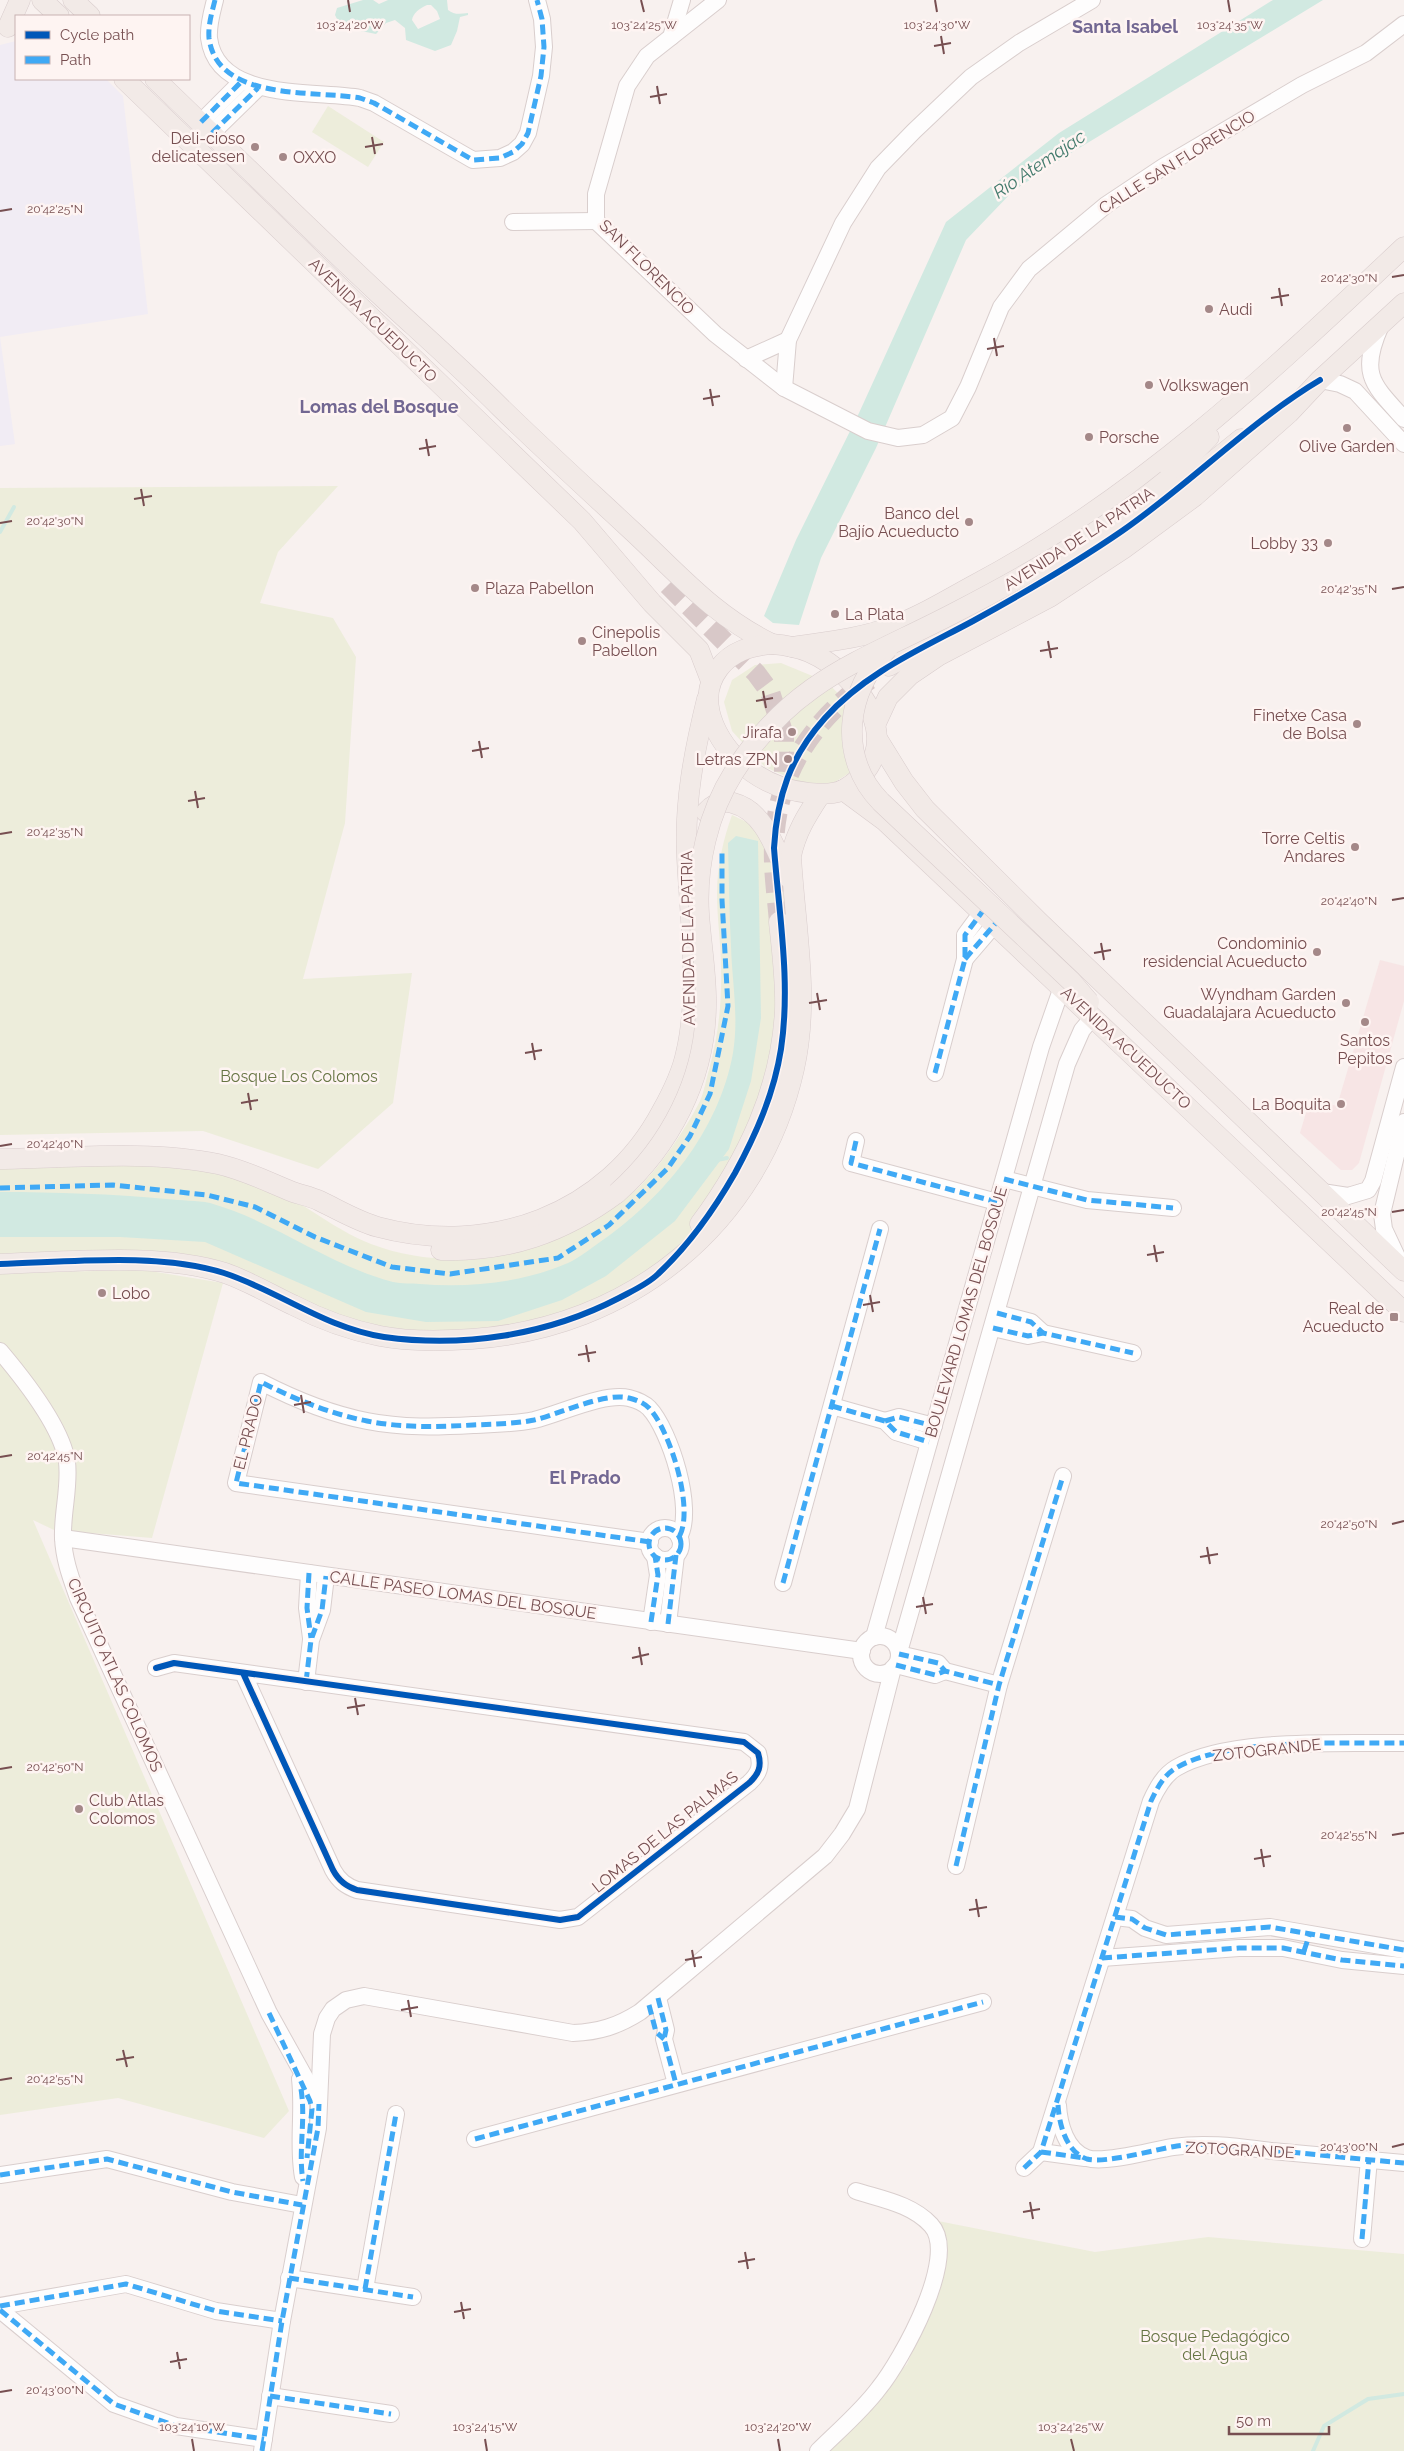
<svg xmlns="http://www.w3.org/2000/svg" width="1404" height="2451" font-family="Raleway,sans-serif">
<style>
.commercial{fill:#f7e5e5}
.education{fill:#f1ecf4}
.green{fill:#ededdb}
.water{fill:#d1e9e1;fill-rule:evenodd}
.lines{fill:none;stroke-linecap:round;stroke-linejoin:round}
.stream{stroke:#d1e9e1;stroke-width:4}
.major-tunnel{stroke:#d8c8c8;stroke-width:20;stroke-dasharray:20 10;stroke-linecap:butt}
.minor-casing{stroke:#d9cecd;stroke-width:18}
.major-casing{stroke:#d9cdcd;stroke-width:21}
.minor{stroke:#fefdfd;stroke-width:16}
.major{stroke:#f2eae7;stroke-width:20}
.major-bridge-casing{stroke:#d9cdcd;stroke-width:21;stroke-linecap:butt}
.major-bridge{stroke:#f2eae7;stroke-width:20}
.quiet{stroke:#3fa9f5;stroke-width:5;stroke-dasharray:10 5;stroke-linecap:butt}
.cycleway-casing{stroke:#fef4f2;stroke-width:9}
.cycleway{stroke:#0057b8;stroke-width:6}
.ticks{fill:none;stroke:#774f51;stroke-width:2}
.poi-dot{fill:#a48888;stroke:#fef4f2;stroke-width:2}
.labels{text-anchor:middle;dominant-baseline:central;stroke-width:5;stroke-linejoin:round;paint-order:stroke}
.poi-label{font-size:16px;fill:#774f51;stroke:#fef4f2;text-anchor:end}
.street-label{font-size:16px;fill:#774f51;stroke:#fef4f2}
.park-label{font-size:16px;fill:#677544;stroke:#fef4f2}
.neighbourhood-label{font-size:18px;font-weight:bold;fill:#726792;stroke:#fef4f2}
.water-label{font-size:18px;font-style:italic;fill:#427a6c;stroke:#fef4f2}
.ticks-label{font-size:12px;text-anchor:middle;fill:#774f51;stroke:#fef4f2;stroke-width:5;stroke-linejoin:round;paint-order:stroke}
</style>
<rect width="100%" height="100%" fill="#f8f1ef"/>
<polygon class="commercial" points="1380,960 1404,966 1404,1001 1359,1163 1352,1170 1341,1170 1300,1133 1310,1099 1337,1106"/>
<polygon class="education" points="16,41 16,79 106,79 123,96 148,314 0,337 15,444 0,446 0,45"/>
<g class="green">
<polygon points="328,106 384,142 368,167 312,132"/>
<polygon points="338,486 278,552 260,603 333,618 356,657 345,823 303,979 412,973 393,1103 318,1169 203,1131 0,1135 0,488"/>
<polygon points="781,663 827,682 857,713 854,770 832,784 799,782 765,767 732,731 724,702 732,680 755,665"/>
<path d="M732,815L753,825L782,880L789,923L777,980L776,1030L759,1110L698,1227L657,1274L602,1305L462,1337L351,1325L244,1277L0,1261V1166C83,1163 170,1158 252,1181C295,1194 329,1228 371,1244C461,1278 566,1252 637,1189C658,1170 687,1127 700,1101C704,1092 706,1080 709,1070C718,1037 722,1004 721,969C721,944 717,919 717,894C717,867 723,840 732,815Z"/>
<polygon points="144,1270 223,1283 152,1538 54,1530 33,1520 289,2111 264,2138 118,2098 0,2115 0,1273"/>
<polygon points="938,2221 1095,2252 1208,2237 1404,2254 1404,2451 829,2451 907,2364 930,2312 943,2260"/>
</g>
<g class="water">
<path d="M363,0H373L379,4L388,0H447L448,10C454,15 460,14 468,13V15L460,17L457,31L451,45L435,51L406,40L405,28L395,20L386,23L376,34L341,27L335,15L337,8ZM427,5H431L437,11L440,19L418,29L412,20C413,13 420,8 427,5Z"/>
<polygon points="1273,0 1323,0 1066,156 1013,191 966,240 876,448 821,558 799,625 773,623 764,616 796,540 859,413 946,222 1059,133"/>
<path d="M736,836L758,841L761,1018L751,1081L729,1149L675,1221L606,1276L562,1300L498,1321L426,1322L366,1312L205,1242L120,1237H0V1192C56,1192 112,1194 167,1199C181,1201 197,1200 210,1203C274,1221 328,1265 393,1282C402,1284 411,1283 420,1284C469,1288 522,1283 568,1263C579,1258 590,1249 600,1242C663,1199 719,1131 733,1053C739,1016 732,982 731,946C729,911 729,877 728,843Z"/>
</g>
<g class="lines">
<g class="stream">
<polyline points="0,532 14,507"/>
<polyline points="717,1160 727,1158"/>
<polyline points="1313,2451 1324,2426 1368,2399 1404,2394"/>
</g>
<g class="major-tunnel">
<polyline points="668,585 756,673 770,692 784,735 784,776"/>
<path d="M779,922C777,897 773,871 774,846C776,774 811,722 869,680"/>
</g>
<defs>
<g id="minor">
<path d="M215,0C212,12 208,25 209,38C217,102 315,90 360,98L374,103L473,160L500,158L513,152L522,144L528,133L541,76L544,47L542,19L537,0"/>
<polyline points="718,0 647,56 627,86 596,194 596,221 715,334 784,388 868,431 898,438 923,435 952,418 968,387 1001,307 1029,269 1106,205 1163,167 1302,85 1366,53 1404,24"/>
<polyline points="671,37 682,0"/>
<polyline points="201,122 242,81"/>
<polyline points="212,133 258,88"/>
<polyline points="513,222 596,221"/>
<path d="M1381,325C1359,374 1372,384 1404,419"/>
<polyline points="746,359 788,340"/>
<polyline points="1320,380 1340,384 1355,391 1404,444"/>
<polyline points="784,388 788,340 843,223 878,168 914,131 971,77 1019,43 1092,0"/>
<polyline points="965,959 995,924"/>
<polyline points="935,1073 965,959 965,935 982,912"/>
<polyline points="856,1141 851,1163 997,1202"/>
<polyline points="1004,1179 1087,1200 1173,1208"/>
<polyline points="1322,1192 1348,1196 1368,1190 1373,1181 1404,1067"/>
<polyline points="1399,1261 1384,1229 1382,1214 1404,1122"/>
<polyline points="997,1313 1031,1322 1043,1333"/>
<polyline points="993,1328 1028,1336 1043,1333 1133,1353"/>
<path d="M0,1351C22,1377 62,1427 67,1462C70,1487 62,1513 63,1538C64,1560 71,1578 78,1598L269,2013L318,2101"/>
<polyline points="832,1406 885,1421 896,1432 929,1442"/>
<polyline points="885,1421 899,1417 934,1426"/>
<circle cx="665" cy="1544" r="16"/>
<polyline points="63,1538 862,1651"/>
<path d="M650,1542L236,1483L261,1382C294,1399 331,1414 367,1421C402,1428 438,1427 473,1425C494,1424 514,1424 534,1420C560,1414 604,1392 629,1398C637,1400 644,1403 649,1408C670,1430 695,1510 679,1537"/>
<polyline points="309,1573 307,1608 311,1638"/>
<polyline points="783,1583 880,1229"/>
<polyline points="651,1622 658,1575 655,1556"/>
<polyline points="668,1624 676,1555"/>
<circle cx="880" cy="1655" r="19"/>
<polyline points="874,1637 1041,1047 1062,987"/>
<polyline points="899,1652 1067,1064 1082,1030 1093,1017"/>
<polyline points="899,1654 938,1663 945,1671 999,1685"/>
<polyline points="896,1665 935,1675 945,1671"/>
<path d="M156,1668L174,1663L744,1742L758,1753C762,1766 759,1774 749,1783L578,1917L560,1920L357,1890C346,1886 339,1881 333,1870L243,1673"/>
<polyline points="306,1682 311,1640 322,1610 326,1576"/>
<polyline points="956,1866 999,1685 1063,1476"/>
<polyline points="1115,1917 1132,1919 1145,1928 1166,1935 1270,1927 1404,1950"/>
<polyline points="1102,1958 1239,1948 1283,1948 1342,1960 1404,1966"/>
<polyline points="658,1998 666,2030 664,2039 676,2084"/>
<path d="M300,2079C304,2112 297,2145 303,2177"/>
<path d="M1058,2105C1059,2124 1066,2151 1087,2158C1104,2164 1153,2150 1173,2147C1206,2142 1239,2147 1272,2151C1316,2155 1360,2159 1404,2163"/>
<polyline points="475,2139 983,2002"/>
<polyline points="1041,2152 1085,2158"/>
<path d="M1024,2168L1041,2152L1151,1801C1157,1788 1164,1775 1176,1768C1228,1737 1344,1744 1404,1743"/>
<polyline points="0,2175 107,2159 232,2192 302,2205"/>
<polyline points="1362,2239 1369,2159"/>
<polyline points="289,2278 413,2297"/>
<polyline points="365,2289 396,2114"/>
<polyline points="0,2306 126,2284 216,2311 282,2321"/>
<polyline points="0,2310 114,2404 176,2426 264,2439"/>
<polyline points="270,2396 391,2414"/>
<path d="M262,2451L282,2321L318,2128L322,2034L327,2018L333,2009L346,2000L364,1996L573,2033C599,2032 618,2026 640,2012L825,1856L842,1834L857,1809L893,1668"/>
<path d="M818,2451C838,2431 862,2411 879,2388C901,2361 960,2256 931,2225C912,2204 881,2199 856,2191"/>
</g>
<g id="major">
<polyline points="42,0 59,16"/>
<polyline points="73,0 90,16"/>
<polyline points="8,27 20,0"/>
<polyline points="124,79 582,521 652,603 699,650 711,681"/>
<path d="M155,79C230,151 304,224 380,295C420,332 461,368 500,407C542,448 586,488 629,528C676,571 712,615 772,644"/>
<polyline points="1167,480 1209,437"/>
<path d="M772,644C784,645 797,647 809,652C862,675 911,748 845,789C835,795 820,794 809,793C788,791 769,784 752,772C721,750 692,703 719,668C732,651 750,646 772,644Z"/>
<path d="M792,647C823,642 858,639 888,628C918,618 948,599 976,584C1138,498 1271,372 1404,247"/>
<path d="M889,666C940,636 994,611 1045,580C1115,539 1179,490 1241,439"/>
<polyline points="876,723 888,697 910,675 938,656 1050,597 1123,549 1195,496 1289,413 1320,380 1404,303"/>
<polyline points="878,740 904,782 925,809 1039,922 1404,1271"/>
<polyline points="843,790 885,821 1404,1312"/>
<path d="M706,812C713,804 722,800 733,803C765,811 776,851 789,878"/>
<path d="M0,1159C69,1158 151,1150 218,1164C245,1170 268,1182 293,1192C302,1195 312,1197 320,1201C339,1210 357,1221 378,1227C489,1257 607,1215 662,1111C672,1093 682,1073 686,1053C700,995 690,918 687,858C684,803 694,752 707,699"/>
<path d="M700,1224C747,1160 781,1090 785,1010C786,981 782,951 779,922"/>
<path d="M441,1250C508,1252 563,1233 617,1193"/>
<path d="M0,1264C67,1262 161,1252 225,1273C248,1281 270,1294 293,1305C320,1319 350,1330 380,1336C410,1342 442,1341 472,1339C630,1328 759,1225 794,1069C810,999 795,927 791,856C796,832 807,815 820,795"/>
</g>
</defs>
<use href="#minor" class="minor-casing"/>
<use href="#major" class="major-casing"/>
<use href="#minor" class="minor"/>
<use href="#major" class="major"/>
<defs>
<g id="major-bridge">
<path d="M888,648C846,690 837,757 881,802L1071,981L1089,1002"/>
<path d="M617,1193C670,1146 705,1079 706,1007C707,976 701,945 699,914C696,866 708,813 734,772C794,678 865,660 958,611C1031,573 1103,532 1167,480"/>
</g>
</defs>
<use href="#major-bridge" class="major-bridge-casing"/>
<use href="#major-bridge" class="major-bridge"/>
<g class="quiet">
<path d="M215,0C212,12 208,25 209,38C217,102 315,90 360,98L374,103L473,160L500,158L513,152L522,144L528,133L541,76L544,47L542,19L537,0"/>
<polyline points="201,122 242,81"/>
<polyline points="212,133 258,88"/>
<polyline points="965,959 995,924"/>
<polyline points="935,1073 965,959 965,935 982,912"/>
<polyline points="856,1141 851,1163 997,1202"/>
<polyline points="1004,1179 1087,1200 1173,1208"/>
<polyline points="0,1188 113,1185 207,1195 255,1207 315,1237 392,1267 450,1274 558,1258 609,1225 668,1168 690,1136 710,1094 728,1006 722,900 722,851"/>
<polyline points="997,1313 1031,1322 1043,1333"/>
<polyline points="993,1328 1028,1336 1043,1333 1133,1353"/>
<polyline points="832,1406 885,1421 896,1432 929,1442"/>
<polyline points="885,1421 899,1417 934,1426"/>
<circle cx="665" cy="1544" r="16"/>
<path d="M650,1542L236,1483L261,1382C294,1399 331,1414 367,1421C402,1428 438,1427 473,1425C494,1424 514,1424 534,1420C560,1414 604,1392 629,1398C637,1400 644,1403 649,1408C670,1430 695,1510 679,1537"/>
<polyline points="309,1573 307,1608 311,1638"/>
<polyline points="783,1583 880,1229"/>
<polyline points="651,1622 658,1575 655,1556"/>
<polyline points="668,1624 676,1555"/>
<polyline points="899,1654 938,1663 945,1671 999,1685"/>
<polyline points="896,1665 935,1675 945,1671"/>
<polyline points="306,1682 311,1640 322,1610 326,1576"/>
<polyline points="956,1866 999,1685 1063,1476"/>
<polyline points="1115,1917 1132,1919 1145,1928 1166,1935 1270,1927 1404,1950"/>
<polyline points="1304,1951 1310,1933"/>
<polyline points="1102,1958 1239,1948 1283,1948 1342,1960 1404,1966"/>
<polyline points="658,1998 666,2030 664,2039 676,2084"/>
<polyline points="649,2005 656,2032 664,2039"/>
<polyline points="269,2013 310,2101 312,2109 307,2158"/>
<path d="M301,2089C306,2120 298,2151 303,2181"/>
<path d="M1058,2105C1059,2124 1066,2152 1087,2159C1105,2164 1157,2149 1177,2146C1207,2142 1238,2147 1268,2150C1313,2154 1359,2159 1404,2163"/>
<polyline points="475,2139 983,2002"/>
<polyline points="1041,2152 1085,2158"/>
<path d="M1024,2168L1041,2152L1151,1801C1157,1788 1164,1775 1176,1768C1228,1737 1344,1744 1404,1743"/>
<polyline points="0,2175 107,2159 232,2192 302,2205"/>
<polyline points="1362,2239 1369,2159"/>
<polyline points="289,2278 413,2297"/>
<polyline points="365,2289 396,2114"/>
<polyline points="0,2306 126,2284 216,2311 282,2321"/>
<polyline points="0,2310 114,2404 176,2426 264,2439"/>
<polyline points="270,2396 391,2414"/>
<polyline points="262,2451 282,2321 318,2128 319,2104"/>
</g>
<defs>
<g id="cycleway">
<path d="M0,1264C69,1262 158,1252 224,1273C279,1291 325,1328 384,1337C464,1348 548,1335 619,1298C632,1291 648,1284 658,1274C688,1246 715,1208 735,1173C756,1134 774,1094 781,1049C791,983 779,914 774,848C777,796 790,757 825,718C865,673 921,649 973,621C1024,593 1074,564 1122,531C1190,484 1251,421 1320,380"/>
<path d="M156,1668L174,1663L744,1742L758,1753C762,1766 759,1774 749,1783L578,1917L560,1920L357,1890C346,1886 339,1881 333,1870L243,1673"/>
</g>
</defs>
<use href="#cycleway" class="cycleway-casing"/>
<use href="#cycleway" class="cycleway"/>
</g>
<path class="ticks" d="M348,0L350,12M641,0L644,12M935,0L937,12M1228,0L1230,12M941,36L944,54M934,46L951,43M657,86L660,104M650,97L667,94M372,137L375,154M365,147L383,144M0,211L12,209M1392,277L1404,275M1279,288L1282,306M1271,298L1289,295M994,338L997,356M987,349L1004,346M710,389L713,406M703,399L720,396M426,439L429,456M419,449L436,446M141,489L144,506M134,499L152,496M0,523L12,521M1392,589L1404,587M1048,641L1051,658M1040,651L1058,648M763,691L766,708M756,701L773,698M479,741L482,758M472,751L489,748M195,791L198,808M188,801L205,798M0,834L12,832M1392,900L1404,898M1101,943L1104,960M1094,953L1111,950M817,993L820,1010M809,1003L827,1000M532,1043L535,1060M525,1053L542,1050M248,1093L251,1110M241,1103L258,1100M0,1146L12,1144M1392,1212L1404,1210M1154,1245L1157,1262M1147,1255L1164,1252M870,1295L873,1312M863,1305L880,1302M586,1345L589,1362M578,1355L596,1352M301,1395L304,1413M294,1405L311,1402M0,1457L12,1455M1392,1524L1404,1521M1207,1547L1210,1564M1200,1557L1218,1554M923,1597L926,1614M916,1607L933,1604M639,1647L642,1665M632,1658L649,1654M355,1698L358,1715M347,1708L365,1705M0,1769L12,1767M1392,1835L1404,1833M1261,1849L1264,1867M1254,1859L1271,1856M976,1899L979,1917M969,1910L987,1907M692,1950L695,1967M685,1960L702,1957M408,2000L411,2017M401,2010L418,2007M123,2050L127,2067M116,2060L134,2057M0,2080L12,2078M1392,2147L1404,2144M1030,2202L1033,2219M1023,2212L1040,2209M745,2252L748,2269M738,2262L755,2259M461,2302L464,2319M454,2312L471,2309M177,2352L180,2369M170,2362L187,2359M0,2392L12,2390M192,2439L194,2451M485,2439L487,2451M778,2439L780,2451M1071,2439L1074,2451"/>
<g class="poi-dot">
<circle cx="255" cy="147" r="5"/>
<circle cx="283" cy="157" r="5"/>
<circle cx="1209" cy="309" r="5"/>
<circle cx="1149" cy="385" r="5"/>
<circle cx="1347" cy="428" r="5"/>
<circle cx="1089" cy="437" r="5"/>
<circle cx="969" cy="522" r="5"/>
<circle cx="1328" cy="543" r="5"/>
<circle cx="475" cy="588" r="5"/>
<circle cx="835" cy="614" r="5"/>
<circle cx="582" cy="641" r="5"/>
<circle cx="1357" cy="724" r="5"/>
<circle cx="792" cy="732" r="5"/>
<circle cx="788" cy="759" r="5"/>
<circle cx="1355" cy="847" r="5"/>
<circle cx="1317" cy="952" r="5"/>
<circle cx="1346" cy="1003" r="5"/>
<circle cx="1365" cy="1022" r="5"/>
<circle cx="1341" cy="1104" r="5"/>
<circle cx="102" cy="1293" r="5"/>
<rect x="1389" y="1312" width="10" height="10" rx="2.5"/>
<circle cx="79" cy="1809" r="5"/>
</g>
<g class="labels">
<g class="poi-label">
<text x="245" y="138">Deli-cioso<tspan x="245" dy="18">delicatessen</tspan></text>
<text x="293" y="157" text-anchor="start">OXXO</text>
<text x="1219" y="309" text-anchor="start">Audi</text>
<text x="1159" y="385" text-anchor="start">Volkswagen</text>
<text x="1099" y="437" text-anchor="start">Porsche</text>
<text x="1347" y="446" text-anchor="middle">Olive Garden</text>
<text x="959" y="513">Banco del<tspan x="959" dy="18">Bajío Acueducto</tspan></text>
<text x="1318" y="543">Lobby 33</text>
<text x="485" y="588" text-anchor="start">Plaza Pabellon</text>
<text x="845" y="614" text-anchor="start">La Plata</text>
<text x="592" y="632" text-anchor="start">Cinepolis<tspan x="592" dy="18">Pabellon</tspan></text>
<text x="1347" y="715">Finetxe Casa<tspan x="1347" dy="18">de Bolsa</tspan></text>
<text x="782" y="732">Jirafa</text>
<text x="778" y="759">Letras ZPN</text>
<text x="1345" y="838">Torre Celtis<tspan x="1345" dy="18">Andares</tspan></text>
<text x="1307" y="943">Condominio<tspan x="1307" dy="18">residencial Acueducto</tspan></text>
<text x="1336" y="994">Wyndham Garden<tspan x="1336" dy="18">Guadalajara Acueducto</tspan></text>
<text x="1365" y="1040" text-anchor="middle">Santos<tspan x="1365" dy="18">Pepitos</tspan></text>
<text x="1331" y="1104">La Boquita</text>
<text x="112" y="1293" text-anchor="start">Lobo</text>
<text x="1384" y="1308">Real de<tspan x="1384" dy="18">Acueducto</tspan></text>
<text x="89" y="1800" text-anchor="start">Club Atlas<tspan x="89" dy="18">Colomos</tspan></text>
</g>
<g class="street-label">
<text transform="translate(1177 162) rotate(-32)">CALLE SAN FLORENCIO</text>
<text transform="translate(647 267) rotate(45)">SAN FLORENCIO</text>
<text transform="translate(373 320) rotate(44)">AVENIDA ACUEDUCTO</text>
<text transform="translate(1079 539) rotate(-33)">AVENIDA DE LA PATRIA</text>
<text transform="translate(688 938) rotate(-91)">AVENIDA DE LA PATRIA</text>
<text transform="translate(1126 1048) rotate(43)">AVENIDA ACUEDUCTO</text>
<text transform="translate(966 1312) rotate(-74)">BOULEVARD LOMAS DEL BOSQUE</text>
<text transform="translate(248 1432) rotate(-76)">EL PRADO</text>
<text transform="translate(463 1595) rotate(8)">CALLE PASEO LOMAS DEL BOSQUE</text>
<text transform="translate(115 1675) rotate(66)">CIRCUITO ATLAS COLOMOS</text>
<text transform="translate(1267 1750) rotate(-6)">ZOTOGRANDE</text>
<text transform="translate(665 1832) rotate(-39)">LOMAS DE LAS PALMAS</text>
<text transform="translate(1240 2150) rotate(3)">ZOTOGRANDE</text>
</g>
<g class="park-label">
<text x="299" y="1076">Bosque Los Colomos</text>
<text x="1215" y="2336">Bosque Pedagógico<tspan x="1215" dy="18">del Agua</tspan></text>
</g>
<g class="neighbourhood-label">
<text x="1125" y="26">Santa Isabel</text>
<text x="379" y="406">Lomas del Bosque</text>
<text x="585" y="1477">El Prado</text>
</g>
<g class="water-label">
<text transform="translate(1039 164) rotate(-34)">Río Atemajac</text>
</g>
</g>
<g class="ticks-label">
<text x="350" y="29">103°24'20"W</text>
<text x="644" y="29">103°24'25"W</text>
<text x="937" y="29">103°24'30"W</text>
<text x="1230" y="29">103°24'35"W</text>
<text x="55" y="213">20°42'25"N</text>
<text x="1349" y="282">20°42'30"N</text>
<text x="55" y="525">20°42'30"N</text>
<text x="1349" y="593">20°42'35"N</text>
<text x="55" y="836">20°42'35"N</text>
<text x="1349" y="905">20°42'40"N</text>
<text x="55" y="1148">20°42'40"N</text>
<text x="1349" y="1216">20°42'45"N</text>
<text x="55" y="1460">20°42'45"N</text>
<text x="1349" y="1528">20°42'50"N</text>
<text x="55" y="1771">20°42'50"N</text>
<text x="1349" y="1839">20°42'55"N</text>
<text x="55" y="2083">20°42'55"N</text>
<text x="1349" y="2151">20°43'00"N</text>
<text x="55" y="2394">20°43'00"N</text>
<text x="192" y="2431">103°24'10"W</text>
<text x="485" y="2431">103°24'15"W</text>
<text x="778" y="2431">103°24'20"W</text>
<text x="1071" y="2431">103°24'25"W</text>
</g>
<rect x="15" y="15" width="175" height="65" fill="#fef4f2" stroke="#c8b2b2"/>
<rect x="25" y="31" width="25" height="8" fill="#0057b8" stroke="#c8b2b2"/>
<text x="60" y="40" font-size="15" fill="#774f51">Cycle path</text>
<rect x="25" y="56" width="25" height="8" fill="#3fa9f5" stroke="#c8b2b2"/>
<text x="60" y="65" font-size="15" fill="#774f51">Path</text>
<path d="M1229 2426v8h100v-8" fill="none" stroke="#774f51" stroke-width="2.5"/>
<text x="1236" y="2426" font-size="15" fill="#774f51" stroke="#fef4f2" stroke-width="4" paint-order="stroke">50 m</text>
</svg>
